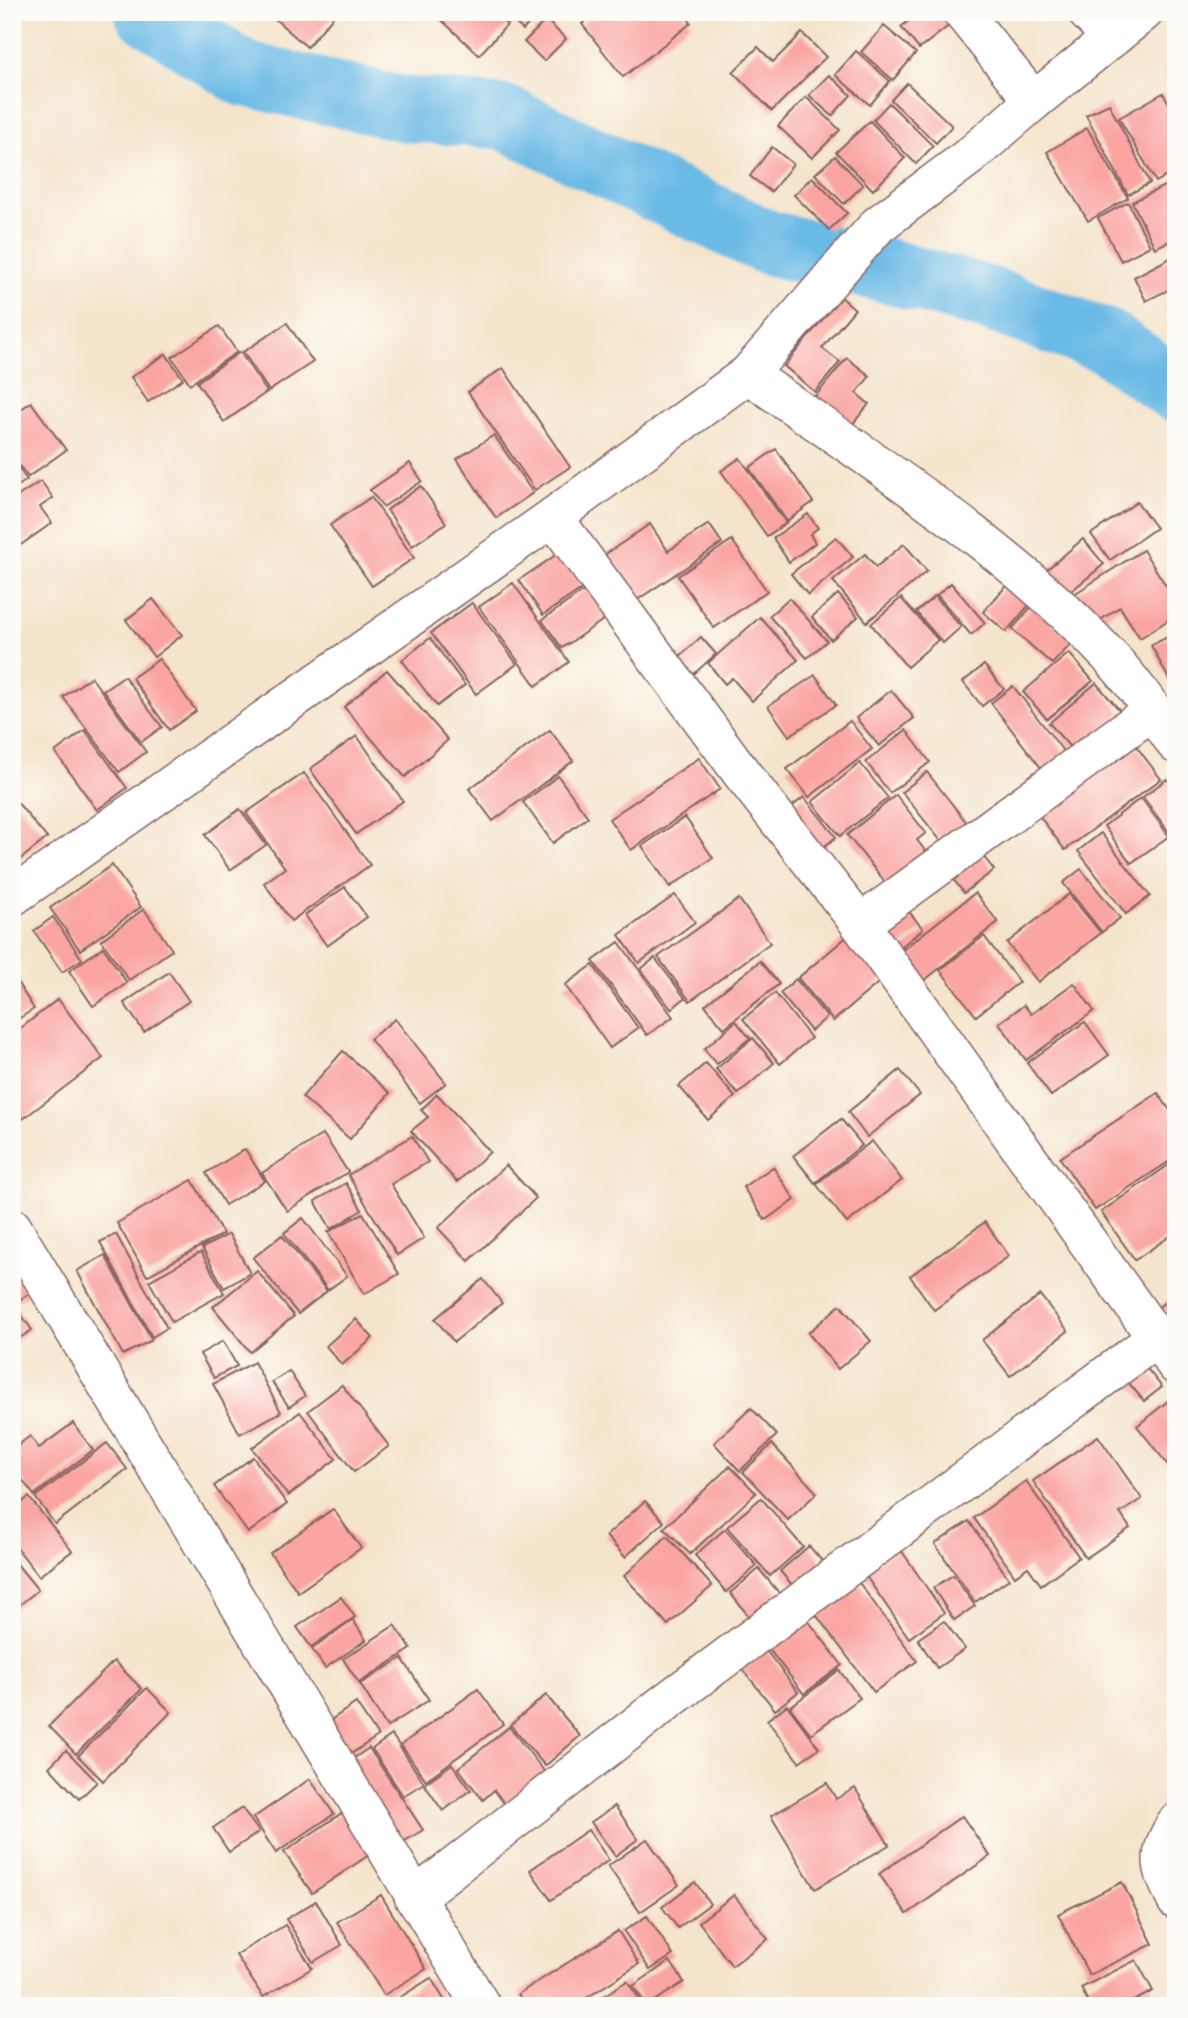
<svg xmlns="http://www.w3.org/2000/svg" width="1188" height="2018" font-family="Sriracha,sans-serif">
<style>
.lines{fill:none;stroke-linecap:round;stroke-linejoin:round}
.river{stroke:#6bbae6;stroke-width:65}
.building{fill:#faa5a1}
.minor-casing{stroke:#866463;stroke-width:41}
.minor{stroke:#fff;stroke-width:38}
</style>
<rect width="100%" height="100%" fill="#fdfcf7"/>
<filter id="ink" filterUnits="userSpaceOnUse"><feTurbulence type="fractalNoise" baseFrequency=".0143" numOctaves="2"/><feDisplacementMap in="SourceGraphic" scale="14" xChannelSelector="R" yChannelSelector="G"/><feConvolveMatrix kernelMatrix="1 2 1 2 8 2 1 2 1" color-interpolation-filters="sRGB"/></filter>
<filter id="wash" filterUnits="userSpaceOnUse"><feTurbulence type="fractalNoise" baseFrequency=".00686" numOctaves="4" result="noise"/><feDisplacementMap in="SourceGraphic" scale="28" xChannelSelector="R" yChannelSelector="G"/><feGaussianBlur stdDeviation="1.57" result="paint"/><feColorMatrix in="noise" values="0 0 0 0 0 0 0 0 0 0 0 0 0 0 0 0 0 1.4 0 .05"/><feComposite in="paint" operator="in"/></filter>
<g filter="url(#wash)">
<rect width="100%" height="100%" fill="#f4e4cb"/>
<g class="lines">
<polyline class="river" points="147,12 244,74 404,109 504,117 766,242 895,273 990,299 1108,342 1176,390"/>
</g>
<g id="blocks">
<g class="building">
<polygon points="267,12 337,12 307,47"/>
<polygon points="433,12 493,12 507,25 479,55"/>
<polygon points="503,12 539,12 523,30"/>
<polygon points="597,12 632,12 634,15 638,12 683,12 691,23 623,77 582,24"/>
<polygon points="920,12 942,12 951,24 919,49 901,27"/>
<polygon points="546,20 566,39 544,61 524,42"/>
<polygon points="884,26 916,53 893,80 861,52"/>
<polygon points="802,33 826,57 772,111 733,72 758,47 773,62"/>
<polygon points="856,51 890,81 870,105 835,75"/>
<polygon points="829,75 851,95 832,116 809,95"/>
<polygon points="907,83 952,126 936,143 891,100"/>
<polygon points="1163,93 1176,115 1176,171 1156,182 1119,118"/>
<polygon points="806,97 840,130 812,158 778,126"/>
<polygon points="889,103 933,146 916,164 873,120"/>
<polygon points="1109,104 1150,183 1128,195 1086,115"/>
<polygon points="870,121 905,158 873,190 836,152"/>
<polygon points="1087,128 1128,198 1088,221 1047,152"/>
<polygon points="772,147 793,164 771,192 750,176"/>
<polygon points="835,156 863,185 844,204 815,174"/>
<polygon points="812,177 847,213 829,230 794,195"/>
<polygon points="1176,180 1176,238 1155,248 1132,202"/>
<polygon points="1128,202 1150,246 1121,261 1098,218"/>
<polygon points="1176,255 1176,286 1146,301 1134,277"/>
<polygon points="841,297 855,309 822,348 840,362 815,392 784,366"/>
<polygon points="287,323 313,362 269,391 243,352"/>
<polygon points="219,326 237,352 190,384 172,357"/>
<polygon points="240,352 267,392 224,422 197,382"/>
<polygon points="166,354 183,379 148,402 131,377"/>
<polygon points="847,358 870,376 856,393 869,404 843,436 807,406"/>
<polygon points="503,368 570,467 535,490 468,392"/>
<polygon points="31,402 66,450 28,477 12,456 12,416"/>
<polygon points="494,435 533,493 496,518 457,459"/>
<polygon points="776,449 813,502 787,521 749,468"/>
<polygon points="740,458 786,523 767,536 721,471"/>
<polygon points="12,459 27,480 12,490"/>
<polygon points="410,463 422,481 383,507 370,490"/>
<polygon points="41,481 53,498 40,507 52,523 12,551 12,500"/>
<polygon points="421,486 446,523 412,546 387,510"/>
<polygon points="371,497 414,558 372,586 330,525"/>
<polygon points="1137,502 1156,528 1110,560 1091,534"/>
<polygon points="808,514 818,528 810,534 815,543 789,562 773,538"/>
<polygon points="650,524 668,551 709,524 722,543 631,604 600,558"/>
<polygon points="836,537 853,557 808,595 791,574"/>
<polygon points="1083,539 1104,564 1064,597 1044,572"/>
<polygon points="732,540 767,591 714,628 678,576"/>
<polygon points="904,544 927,571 867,622 833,581 865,554 876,567"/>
<polygon points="1143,550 1176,601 1176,615 1140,638 1120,607 1088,628 1068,598"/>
<polygon points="559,553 583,588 543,615 519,580"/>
<polygon points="513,583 569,662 536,686 479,607"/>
<polygon points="951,583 985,623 971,635 937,595"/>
<polygon points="1008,584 1030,604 1006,632 983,612"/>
<polygon points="592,585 612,614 562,648 542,620"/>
<polygon points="838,594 858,617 831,640 812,617"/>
<polygon points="935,596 961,627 943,643 916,612"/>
<polygon points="789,598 827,641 807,658 769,616"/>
<polygon points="901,598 938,640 907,667 871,624"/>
<polygon points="153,599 182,635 154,657 126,620"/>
<polygon points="472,603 517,664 476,694 431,633"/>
<polygon points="1033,605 1073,642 1052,664 1012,629"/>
<polygon points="760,617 798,660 752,701 732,678 725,684 708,663"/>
<polygon points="1176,633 1176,688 1174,689 1151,645"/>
<polygon points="701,637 716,654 686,681 671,664"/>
<polygon points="430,638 465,685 437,706 402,660"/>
<polygon points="1069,653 1093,681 1047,719 1023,692"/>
<polygon points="159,659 196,711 169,730 132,678"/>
<polygon points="984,665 1004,689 982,706 963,682"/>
<polygon points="387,670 448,740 405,777 344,707"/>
<polygon points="815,675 836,705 789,736 768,706"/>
<polygon points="124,676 162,727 141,742 103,690"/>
<polygon points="91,677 146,752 119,772 63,697"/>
<polygon points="1096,683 1122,713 1075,753 1049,723"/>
<polygon points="1013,686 1067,756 1045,773 991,703"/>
<polygon points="891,690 914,718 879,746 856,718"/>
<polygon points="850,721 872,749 809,797 787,769"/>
<polygon points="85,730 127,788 97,810 55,752"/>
<polygon points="550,730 573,761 493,821 469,789"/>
<polygon points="906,730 930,762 890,793 866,762"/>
<polygon points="1127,734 1161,779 1065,850 1032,806"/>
<polygon points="357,736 403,801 356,834 310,769"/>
<polygon points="699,758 720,789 631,850 609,819"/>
<polygon points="860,763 888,798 840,836 812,802"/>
<polygon points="927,772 970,827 945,846 902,792"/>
<polygon points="304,773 370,865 291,921 264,883 285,868 246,813"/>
<polygon points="558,776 588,817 553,843 523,802"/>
<polygon points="1167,779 1176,790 1176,833 1172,836 1143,797"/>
<polygon points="896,795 926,833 917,840 930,857 890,888 847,835"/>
<polygon points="12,796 47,838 12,866"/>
<polygon points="804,797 836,837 811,857 779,817"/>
<polygon points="1141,798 1169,836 1131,863 1104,826"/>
<polygon points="240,809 266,845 230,870 205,835"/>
<polygon points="685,817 713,858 670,887 642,846"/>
<polygon points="1101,833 1150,896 1126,914 1078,851"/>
<polygon points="976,847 994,870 964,893 946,870"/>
<polygon points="112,865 141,907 80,950 50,908"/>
<polygon points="1081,869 1120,918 1102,932 1063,883"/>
<polygon points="345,887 367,917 327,946 305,915"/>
<polygon points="975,893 998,922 916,987 893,957"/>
<polygon points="1069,894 1101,933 1038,982 1007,943"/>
<polygon points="675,895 695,922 639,963 619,935"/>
<polygon points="739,899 770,943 690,1001 658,957"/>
<polygon points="903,904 923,929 891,955 871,930"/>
<polygon points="144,909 172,950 129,980 101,940"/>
<polygon points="53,917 82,959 62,972 34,931"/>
<polygon points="849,935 884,978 833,1021 798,978"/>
<polygon points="984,936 1019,982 976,1016 940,970"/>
<polygon points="619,942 673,1017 647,1035 593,961"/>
<polygon points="103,947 127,983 93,1006 69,971"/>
<polygon points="655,958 685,998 671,1009 641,969"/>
<polygon points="760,961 779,984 724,1028 705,1005"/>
<polygon points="593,965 638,1028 610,1048 565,985"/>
<polygon points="169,972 189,1001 144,1032 124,1003"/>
<polygon points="12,974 34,1009 12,1023"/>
<polygon points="796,979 827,1017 811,1031 780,993"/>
<polygon points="1074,983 1094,1011 1026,1060 999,1023 1024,1005 1031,1014"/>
<polygon points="775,993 811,1038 780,1064 743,1019"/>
<polygon points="58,999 103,1058 23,1119 12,1106 12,1035"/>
<polygon points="395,1019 446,1083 420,1103 370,1039"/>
<polygon points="736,1021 750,1038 717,1064 704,1049"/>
<polygon points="1085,1022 1109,1055 1051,1096 1027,1063"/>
<polygon points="753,1038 774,1063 738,1094 716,1069"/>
<polygon points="343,1051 390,1093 350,1139 302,1097"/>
<polygon points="706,1063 735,1097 708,1120 679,1086"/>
<polygon points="900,1070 920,1095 867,1137 848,1112"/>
<polygon points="1158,1093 1176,1119 1176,1157 1095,1210 1060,1158"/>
<polygon points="437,1094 490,1152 457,1182 411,1131 428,1117 421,1110"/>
<polygon points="841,1119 862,1145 815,1183 793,1156"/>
<polygon points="323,1134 348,1172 287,1211 262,1173"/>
<polygon points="412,1136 428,1162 391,1184 424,1238 397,1255 348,1175"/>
<polygon points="872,1141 902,1180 847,1223 816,1184"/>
<polygon points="245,1149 265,1181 225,1205 206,1173"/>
<polygon points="1176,1160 1176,1232 1135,1260 1101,1212"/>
<polygon points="506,1165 536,1198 469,1261 438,1228"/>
<polygon points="773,1167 795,1200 765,1220 743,1187"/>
<polygon points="192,1180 223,1234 147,1276 117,1223"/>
<polygon points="346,1183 362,1210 331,1229 315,1201"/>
<polygon points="363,1213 399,1274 364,1294 328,1232"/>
<polygon points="303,1218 347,1276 328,1290 284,1233"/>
<polygon points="985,1222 1009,1256 934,1310 910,1276"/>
<polygon points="116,1234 167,1328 152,1337 100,1242"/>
<polygon points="229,1234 250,1273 224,1288 202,1248"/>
<polygon points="282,1235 327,1291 298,1314 253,1258"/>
<polygon points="201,1252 224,1293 172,1322 149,1281"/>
<polygon points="105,1255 152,1340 123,1355 77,1271"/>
<polygon points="12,1261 33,1290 14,1304 32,1330 12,1343"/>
<polygon points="257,1271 294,1316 250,1352 213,1307"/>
<polygon points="483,1279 502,1303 454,1342 435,1319"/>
<polygon points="1176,1294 1176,1331 1170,1335 1152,1312"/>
<polygon points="1040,1295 1068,1331 1010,1376 982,1340"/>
<polygon points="840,1305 871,1341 838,1369 808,1333"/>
<polygon points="356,1319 373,1338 342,1365 326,1346"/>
<polygon points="223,1341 237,1366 214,1378 200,1354"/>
<polygon points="1139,1359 1162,1387 1144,1401 1121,1374"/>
<polygon points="254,1362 281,1412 240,1434 213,1384"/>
<polygon points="289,1371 305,1396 289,1407 272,1382"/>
<polygon points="342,1385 389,1446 354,1472 308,1411"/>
<polygon points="1173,1397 1176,1401 1176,1475 1137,1426"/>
<polygon points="751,1408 777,1435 740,1471 714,1443"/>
<polygon points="300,1412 336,1459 288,1496 252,1448"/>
<polygon points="73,1423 93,1450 34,1495 12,1467 12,1450 30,1436 39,1448"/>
<polygon points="1098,1436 1142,1499 1120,1513 1130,1528 1086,1558 1033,1481"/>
<polygon points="107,1443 127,1469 55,1524 35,1497"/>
<polygon points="772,1444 817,1493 788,1520 743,1472"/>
<polygon points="253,1457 287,1504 248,1533 214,1486"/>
<polygon points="730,1466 756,1493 690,1554 664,1528"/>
<polygon points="1026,1481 1079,1557 1041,1585 1028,1567 1015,1576 974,1518"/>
<polygon points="29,1497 72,1551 39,1576 12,1542 12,1510"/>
<polygon points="761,1498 803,1547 770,1576 727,1527"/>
<polygon points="645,1501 664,1522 625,1557 606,1536"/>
<polygon points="333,1509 361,1548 298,1592 270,1553"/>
<polygon points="969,1521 1009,1579 975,1602 935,1544"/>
<polygon points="725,1529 757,1566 726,1592 695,1555"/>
<polygon points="667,1536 712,1586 668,1625 624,1576"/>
<polygon points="809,1546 822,1561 793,1586 780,1571"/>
<polygon points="899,1547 944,1613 909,1638 863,1572"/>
<polygon points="12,1558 38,1590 12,1611"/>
<polygon points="759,1569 781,1595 751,1619 730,1593"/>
<polygon points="953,1575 975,1606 954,1620 933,1588"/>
<polygon points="857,1580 917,1661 874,1692 814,1612"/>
<polygon points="341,1597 355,1617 311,1647 297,1627"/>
<polygon points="807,1619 842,1665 804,1694 768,1648"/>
<polygon points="353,1620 366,1640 325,1668 312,1649"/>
<polygon points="944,1621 965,1649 937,1668 918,1639"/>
<polygon points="395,1625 411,1649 359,1683 343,1659"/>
<polygon points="761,1644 798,1692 775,1710 737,1662"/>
<polygon points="402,1658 429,1700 387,1727 360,1684"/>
<polygon points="114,1661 142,1689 76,1754 49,1726"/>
<polygon points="839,1670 860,1698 811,1734 790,1707"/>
<polygon points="147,1688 171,1712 103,1781 78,1756"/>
<polygon points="478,1689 503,1724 426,1780 401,1745"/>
<polygon points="546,1695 580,1736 545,1766 510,1725"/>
<polygon points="356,1703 378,1736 346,1757 325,1724"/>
<polygon points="787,1705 819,1748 799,1762 767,1720"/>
<polygon points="509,1727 548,1776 508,1808 494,1790 483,1800 458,1768"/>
<polygon points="392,1735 424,1783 403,1796 372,1749"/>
<polygon points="369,1748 423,1830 400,1844 347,1763"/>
<polygon points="66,1750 97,1782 79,1799 49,1767"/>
<polygon points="452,1764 471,1790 443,1811 424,1784"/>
<polygon points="310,1779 334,1814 276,1853 253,1818"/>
<polygon points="827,1783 836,1799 855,1788 889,1845 815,1889 771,1816"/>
<polygon points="615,1806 638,1839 615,1856 591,1822"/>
<polygon points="242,1808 259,1832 229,1852 213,1828"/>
<polygon points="345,1811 372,1853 312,1893 284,1852"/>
<polygon points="962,1816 990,1856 907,1914 879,1874"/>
<polygon points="588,1830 609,1860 551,1900 530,1870"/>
<polygon points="647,1839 679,1885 640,1912 608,1866"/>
<polygon points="695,1882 710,1904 678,1928 662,1907"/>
<polygon points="1122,1882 1153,1944 1089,1975 1058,1914"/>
<polygon points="381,1895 426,1969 384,1995 337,1922"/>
<polygon points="734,1895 768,1939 732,1966 699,1922"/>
<polygon points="316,1901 342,1945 313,1962 286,1919"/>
<polygon points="647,1916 673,1955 650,1970 624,1931"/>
<polygon points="285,1925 312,1968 263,1997 236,1955"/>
<polygon points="618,1931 639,1964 574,2006 526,2006 518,1994"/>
<polygon points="1136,1960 1153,1991 1124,2006 1090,2006 1081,1988"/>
<polygon points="670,1961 684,1982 647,2006 633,1986"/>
<polygon points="431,1978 448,2006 386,2006"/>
<polygon points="627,1981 644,2006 611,2006 605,1995"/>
<polygon points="603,1996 609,2006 589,2006"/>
</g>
</g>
</g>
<g filter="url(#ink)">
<use href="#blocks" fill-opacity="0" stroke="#866463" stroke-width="2"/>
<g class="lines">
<defs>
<g id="minor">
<polyline points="962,12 1034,101"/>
<polyline points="1087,12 1112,38"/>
<path d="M748,374C871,461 1010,548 1112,659C1136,685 1156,715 1176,744"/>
<polyline points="553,517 743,775 860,924 1176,1365"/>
<polyline points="12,897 553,517 748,374 878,225 970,156 1034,101 1144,12"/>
<polyline points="860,924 1153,710"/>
<polyline points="12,1227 481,2006"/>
<path d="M1176,1823C1156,1857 1160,1866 1176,1900"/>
<polyline points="414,1898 670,1699 1155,1339"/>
</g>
</defs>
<use href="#minor" class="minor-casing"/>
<use href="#minor" class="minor"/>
</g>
</g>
<rect width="1188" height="2018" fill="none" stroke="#fdfcf7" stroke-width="42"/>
</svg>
